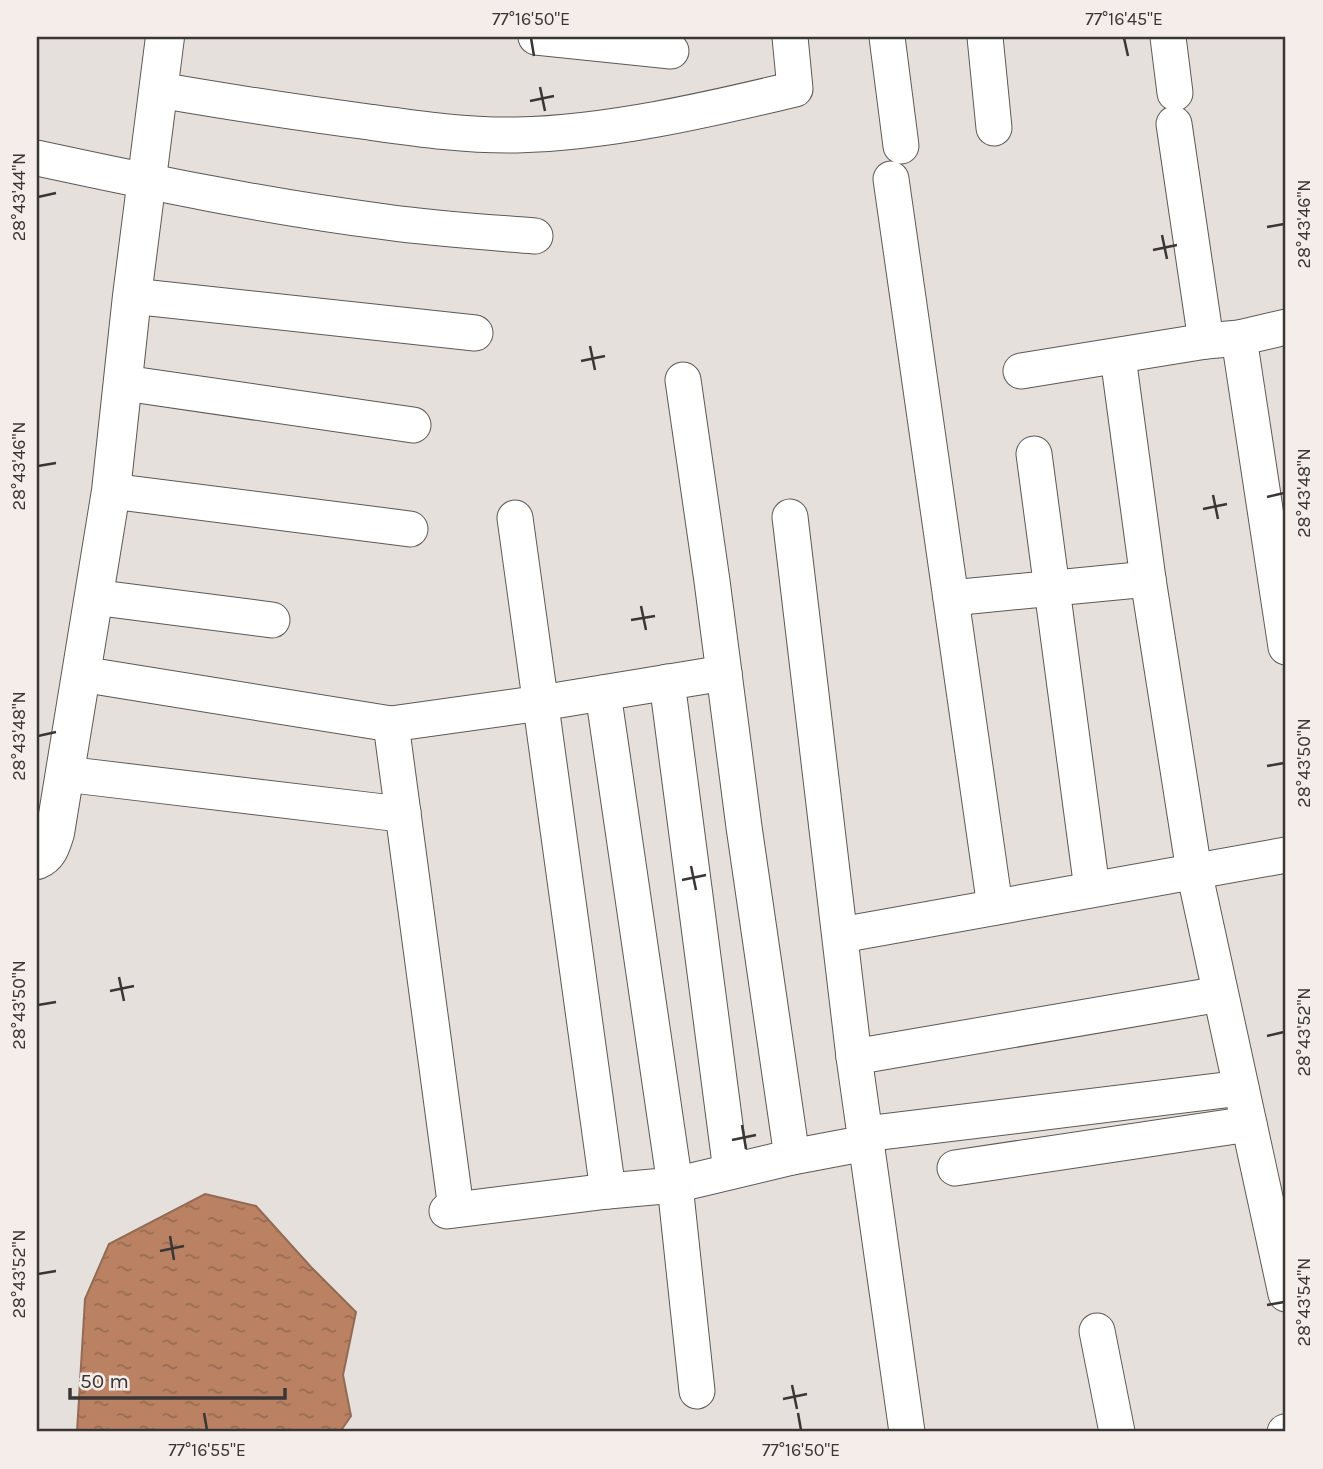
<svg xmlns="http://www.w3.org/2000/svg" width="1323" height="1469" font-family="Karla,sans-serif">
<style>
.water{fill:url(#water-ripples);stroke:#936b54;stroke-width:2}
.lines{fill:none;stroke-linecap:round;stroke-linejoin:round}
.street-casing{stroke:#5e5855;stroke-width:37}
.secondary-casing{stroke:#5e5855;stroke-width:40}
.street{stroke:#fff;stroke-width:35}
.secondary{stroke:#fff;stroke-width:38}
.ticks{fill:none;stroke:#393635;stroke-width:2.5}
.neatline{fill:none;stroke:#393635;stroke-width:2.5}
.ticks-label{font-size:18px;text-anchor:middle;fill:#393635}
</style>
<defs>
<pattern id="water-ripples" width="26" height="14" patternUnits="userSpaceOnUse" patternTransform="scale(1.75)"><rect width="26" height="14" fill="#ba8262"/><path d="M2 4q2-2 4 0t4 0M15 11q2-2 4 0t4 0" fill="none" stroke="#986b52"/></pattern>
</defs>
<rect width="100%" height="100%" fill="#e6e0dc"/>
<polygon class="water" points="205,1194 256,1206 311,1267 356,1312 343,1375 351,1416 340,1432 77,1432 85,1299 109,1244"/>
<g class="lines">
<defs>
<g id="street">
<polyline points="536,37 671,51"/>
<polyline points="887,37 901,146"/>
<polyline points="985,37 994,128"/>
<polyline points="1168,37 1175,93"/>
<path d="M159,90C229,102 299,113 369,122C419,129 468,136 517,135C607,133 708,110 795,89L790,37"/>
<polyline points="1174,124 1206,341"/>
<path d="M37,158C153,183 269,207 386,222C436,229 485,232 535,236"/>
<polyline points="891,179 995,907"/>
<polyline points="132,296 475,333"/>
<polyline points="1239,338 1286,647"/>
<polyline points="1118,357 1148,579 1194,871 1286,1294"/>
<polyline points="1021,371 1206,341 1239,338 1286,327"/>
<polyline points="683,380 712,581 744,827 792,1157"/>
<polyline points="124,383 413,425"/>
<polyline points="1034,454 1092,889"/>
<polyline points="111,491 410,529"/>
<polyline points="790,517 854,1057 907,1432"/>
<polyline points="515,518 608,1191"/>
<polyline points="93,597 272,620"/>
<polyline points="951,598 1148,579"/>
<polyline points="81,674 391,724 541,703 724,673"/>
<polyline points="667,682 731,1171"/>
<polyline points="603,693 675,1185 697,1391"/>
<polyline points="391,724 456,1209"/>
<polyline points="65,774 392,813 403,812"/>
<polyline points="841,935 1286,855"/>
<polyline points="854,1057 1220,994"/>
<polyline points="865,1134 1241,1088"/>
<polyline points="955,1168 1249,1124"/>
<polyline points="447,1211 608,1191 675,1185 792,1157 866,1143"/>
<polyline points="1097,1331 1117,1432"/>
<polyline points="1285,1432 1286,1432"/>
</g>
<path id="secondary" d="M37,860C49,855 51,845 55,833L111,491L132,296L165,37"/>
</defs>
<use href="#street" class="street-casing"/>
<use href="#secondary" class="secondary-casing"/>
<use href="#street" class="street"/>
<use href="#secondary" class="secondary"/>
</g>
<path class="ticks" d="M531,38L534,56M1124,38L1128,56M540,87L545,111M530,101L554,96M38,197L56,193M1267,227L1284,224M1162,235L1167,259M1153,250L1177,245M590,346L595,370M581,361L605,356M38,466L56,463M1213,495L1218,519M1267,497L1284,493M1203,509L1227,504M641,606L646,630M631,620L655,616M38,736L56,732M1267,766L1284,763M691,866L696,890M682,880L706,875M119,977L124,1001M110,991L134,986M38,1005L56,1002M1267,1036L1284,1032M742,1125L746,1149M732,1140L756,1135M170,1236L174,1260M160,1251L184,1246M38,1274L56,1271M1267,1305L1284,1302M792,1385L797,1409M783,1399L807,1394M204,1413L207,1430M798,1413L801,1430"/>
<rect width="1323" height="1469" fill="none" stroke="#f4ede9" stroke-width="77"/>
<path d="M70 1388v10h215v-10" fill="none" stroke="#393635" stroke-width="3.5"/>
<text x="80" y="1388" font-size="21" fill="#393635" stroke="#f4ede9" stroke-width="5" paint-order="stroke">50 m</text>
<rect x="38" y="38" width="1246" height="1392" class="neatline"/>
<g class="ticks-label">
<text x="531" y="25">77°16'50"E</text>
<text x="1124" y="25">77°16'45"E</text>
<text transform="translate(19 197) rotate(-90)" y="6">28°43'44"N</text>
<text transform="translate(1304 224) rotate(-90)" y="6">28°43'46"N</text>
<text transform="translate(19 466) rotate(-90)" y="6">28°43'46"N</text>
<text transform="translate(1304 493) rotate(-90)" y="6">28°43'48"N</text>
<text transform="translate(19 736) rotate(-90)" y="6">28°43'48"N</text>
<text transform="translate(1304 763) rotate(-90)" y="6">28°43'50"N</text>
<text transform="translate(19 1005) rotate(-90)" y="6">28°43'50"N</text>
<text transform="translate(1304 1032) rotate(-90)" y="6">28°43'52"N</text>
<text transform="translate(19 1274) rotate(-90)" y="6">28°43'52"N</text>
<text transform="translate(1304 1302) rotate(-90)" y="6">28°43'54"N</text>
<text x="207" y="1456">77°16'55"E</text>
<text x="801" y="1456">77°16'50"E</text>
</g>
</svg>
